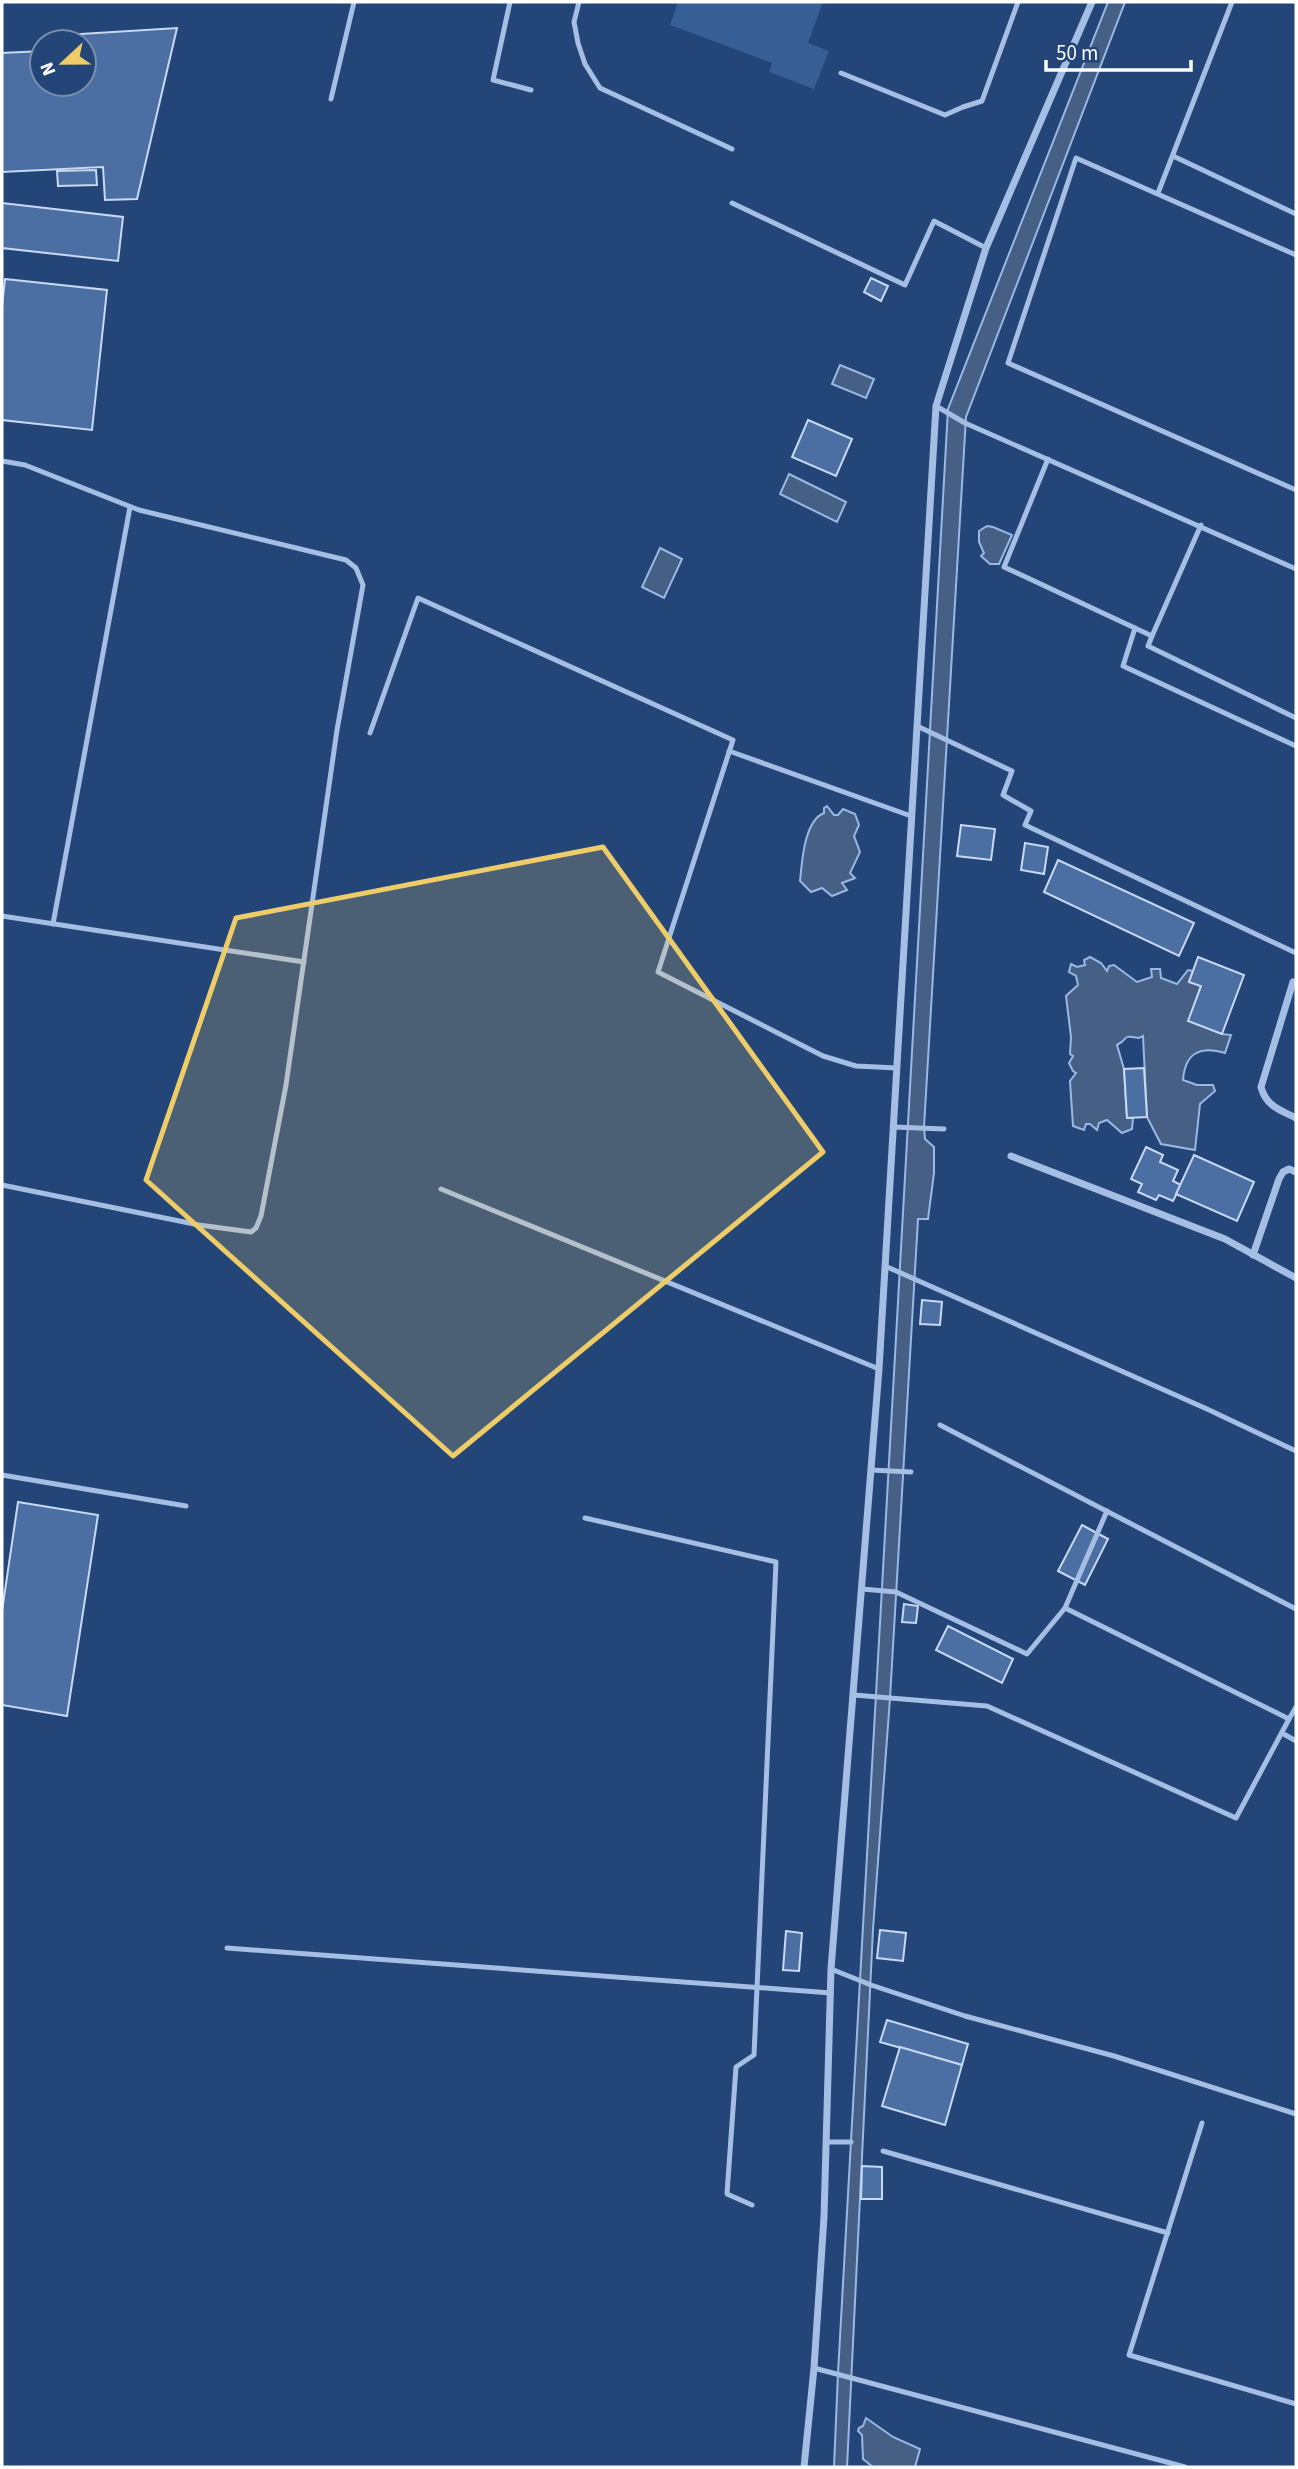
<svg xmlns="http://www.w3.org/2000/svg" width="1298" height="2469" font-family="'Source Sans 3',sans-serif">
<style>
.green{fill:#375e95}
.water{fill:#465f84;stroke:#99b9e4;stroke-width:2}
.building{fill:#4b6fa2;stroke:#c7d9f3;stroke-width:2}
.lines{fill:none;stroke-linecap:round;stroke-linejoin:round}
.lane{stroke:#a5bee4;stroke-width:5}
.street{stroke:#a5bee4;stroke-width:7}
.marked{fill:#eecd68;fill-opacity:0.2;stroke:#eecd68;stroke-width:5;stroke-linejoin:round}
</style>
<rect width="100%" height="100%" fill="#234578"/>
<polygon class="green" points="678,2 823,2 808,43 829,51 814,89 769,72 772,63 670,25"/>
<g class="water">
<polygon points="1108,2 1125,2 966,417 924,1127 925,1139 934,1147 934,1173 928,1219 918,1219 890,1698 873,1929 847,2467 834,2467 838,2373 948,409"/>
<polygon points="840,365 874,379 866,398 832,384"/>
<polygon points="789,474 846,502 837,522 780,494"/>
<polygon points="987,526 993,527 1012,535 999,564 990,564 981,556 984,553 979,542 979,531"/>
<polygon points="660,548 682,559 664,598 642,587"/>
<path d="M827,806L834,815H838L843,809L855,814L859,825L854,836L860,852L850,873L855,878L842,883L847,890L832,896L822,888L811,892L800,881C802,862 804,821 824,813V808Z"/>
<path d="M1090,957L1101,963L1107,971L1109,966L1114,965L1137,982L1152,977L1151,969H1160L1161,978L1177,984L1188,970L1193,971L1189,982L1201,986L1189,1021L1222,1034L1231,1035L1225,1053C1199,1045 1185,1054 1183,1080L1197,1085H1213L1215,1091L1200,1104L1195,1150L1161,1144L1147,1117L1143,1036L1139,1038C1119,1035 1131,1038 1117,1045L1124,1069L1127,1118H1133L1132,1129L1122,1133L1107,1120L1099,1123L1097,1130L1090,1124H1086L1084,1130L1073,1126L1070,1081L1076,1073L1073,1071L1069,1063L1073,1056L1070,1054L1071,1037L1066,996L1078,985L1076,976L1069,972L1071,964L1077,967L1085,965L1084,960Z"/>
<polygon points="866,2418 893,2437 920,2449 915,2467 873,2467 863,2459 862,2435 858,2431 859,2428 863,2426"/>
</g>
<g class="building">
<polygon points="177,28 137,199 105,200 103,167 2,172 2,53 42,51 42,84 84,84 84,42 50,42 49,36"/>
<polygon points="96,170 97,185 58,186 57,171"/>
<polygon points="2,203 123,217 118,261 2,248"/>
<polygon points="871,278 888,286 881,301 864,292"/>
<polygon points="5,279 107,290 92,430 2,420 2,307"/>
<polygon points="808,420 852,439 836,476 792,457"/>
<polygon points="961,825 995,829 991,860 957,856"/>
<polygon points="1025,843 1048,847 1044,874 1021,870"/>
<polygon points="1058,860 1194,923 1179,956 1044,892"/>
<polygon points="1198,957 1244,975 1222,1034 1188,1021 1201,986 1189,982"/>
<polygon points="1144,1068 1147,1117 1127,1118 1124,1069"/>
<polygon points="1146,1147 1163,1155 1160,1162 1178,1170 1173,1181 1181,1185 1173,1201 1159,1195 1156,1200 1138,1192 1142,1184 1131,1179"/>
<polygon points="1194,1155 1254,1182 1237,1221 1176,1194"/>
<polygon points="922,1300 942,1302 940,1325 920,1324"/>
<polygon points="18,1502 98,1515 67,1716 2,1705 2,1611"/>
<polygon points="1082,1525 1108,1539 1085,1585 1058,1571"/>
<polygon points="904,1604 918,1606 916,1623 902,1622"/>
<polygon points="948,1626 1013,1659 1002,1683 936,1650"/>
<polygon points="880,1930 906,1933 903,1961 877,1958"/>
<polygon points="786,1931 802,1933 799,1971 783,1970"/>
<polygon points="887,2020 968,2044 962,2065 880,2042"/>
<polygon points="900,2047 962,2065 945,2125 882,2106"/>
<polygon points="862,2166 882,2167 882,2199 861,2199"/>
</g>
<g class="lines">
<g class="lane">
<polyline points="510,2 493,80 531,90"/>
<polyline points="579,2 574,22 578,43 585,64 600,88 732,149"/>
<polyline points="841,73 945,115 963,107 982,101 1018,2"/>
<polyline points="331,99 354,2"/>
<polyline points="1173,156 1296,214"/>
<polyline points="1158,193 1232,2"/>
<polyline points="732,203 905,285 934,221 986,248"/>
<polyline points="1296,255 1076,158 1008,363 1296,490"/>
<polyline points="936,406 965,423 1296,569"/>
<polyline points="1048,459 1004,567 1152,636 1201,525"/>
<polyline points="2,461 25,465 139,510 346,560 356,568 363,585 337,730 286,1085 261,1216 256,1228 251,1232 199,1225 2,1185"/>
<polyline points="1135,628 1123,666 1296,746"/>
<polyline points="1152,636 1148,646 1296,718"/>
<polyline points="917,726 1012,771 1003,795 1031,811 1025,825 1296,953"/>
<polyline points="370,733 418,598 733,740 658,972 823,1056 856,1066 897,1068"/>
<polyline points="729,751 911,816"/>
<polyline points="2,916 304,962"/>
<polyline points="53,924 130,507"/>
<polyline points="894,1127 944,1129"/>
<polyline points="441,1189 879,1369"/>
<polyline points="885,1266 1207,1409 1296,1451"/>
<polyline points="940,1425 1296,1609"/>
<polyline points="871,1470 911,1472"/>
<polyline points="2,1475 186,1506"/>
<polyline points="585,1518 776,1562 754,2055 736,2067 727,2194 752,2205"/>
<polyline points="1065,1608 1107,1511"/>
<polyline points="854,1695 987,1706 1236,1818 1289,1719 1065,1608 1027,1654 896,1592 862,1589"/>
<polyline points="1289,1719 1296,1707"/>
<polyline points="1282,1733 1296,1741"/>
<polyline points="227,1948 831,1993"/>
<polyline points="831,1969 871,1985 965,2016 1114,2056 1296,2114"/>
<polyline points="1202,2123 1129,2355 1296,2404"/>
<polyline points="826,2142 851,2142"/>
<polyline points="883,2151 1168,2233"/>
<polyline points="814,2368 1185,2467"/>
</g>
<g class="street">
<path d="M1296,984L1293,982L1261,1087C1266,1106 1280,1110 1296,1118"/>
<polyline points="1011,1156 1225,1239 1296,1278"/>
<polyline points="1253,1255 1279,1179 1283,1172 1289,1169 1296,1172"/>
<polyline points="804,2467 814,2368 824,2217 831,1969 879,1369 936,406 986,248 1092,2"/>
</g>
</g>
<path class="marked" d="M603,847L823,1152L453,1456L146,1180L236,918Z"/>
<rect width="1298" height="2469" fill="none" stroke="#ffffff" stroke-width="7"/>
<g transform="translate(63 63) rotate(248)"><circle r="33" fill="#234578" stroke="#7b8fae" stroke-width="2"/>
<path d="M0-5L12 26L0 18L-12 26Z" fill="#eecd68"/>
<text y="-10" font-size="19" font-weight="bold" text-anchor="middle" fill="#ffffff">N</text>
</g>
<path d="M1046 60v10h145v-10" fill="none" stroke="#ffffff" stroke-width="3.5"/>
<text x="1056" y="60" font-size="21" fill="#ffffff" stroke="#234578" stroke-width="5" paint-order="stroke">50 m</text>
</svg>
